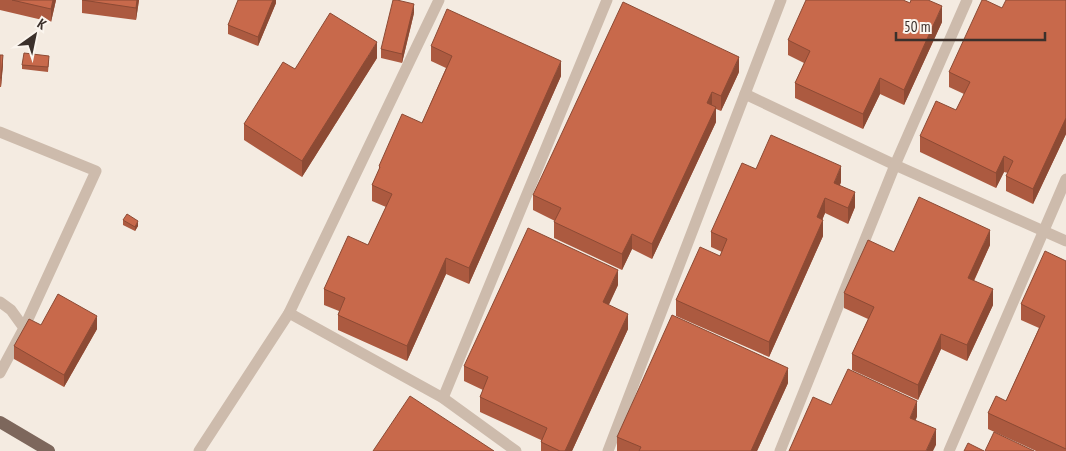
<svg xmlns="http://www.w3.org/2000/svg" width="1066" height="451" font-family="'PT Sans Narrow',sans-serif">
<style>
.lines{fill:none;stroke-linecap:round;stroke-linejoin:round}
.service{stroke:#cdbbac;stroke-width:11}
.primary{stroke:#7d675c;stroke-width:12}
.wall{fill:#ac5a40}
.shaded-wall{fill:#8c4a34}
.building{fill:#c8694b;stroke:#8c4a34}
</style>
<rect width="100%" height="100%" fill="#f4ebe1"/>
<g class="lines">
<g class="service">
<polyline points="745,94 895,165 1066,241"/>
<polyline points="0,132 96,171 24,328"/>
<polyline points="0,302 11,310 24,328 0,373"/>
<polyline points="289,313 443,398 516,451"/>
<polyline points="443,398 607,0"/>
<polyline points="199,451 289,313 439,0"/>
<polyline points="608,451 781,0"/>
<polyline points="780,451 895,165 967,0"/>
<polyline points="949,451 1066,179"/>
</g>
<polyline class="primary" points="0,422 49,451"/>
</g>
<g class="wall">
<polygon points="0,0 56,0 51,22 0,10"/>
<polygon points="82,0 139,0 136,20 82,13"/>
<polygon points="276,0 276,3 258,46 228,34 228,25"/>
<polygon points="1066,0 1066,134 1033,204 1006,191 1006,176 1008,173 1004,172 996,188 920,152 920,136 956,110 964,94 949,87 949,72 1002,8"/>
<polygon points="414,13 402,63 381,58 381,49"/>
<polygon points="942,22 904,105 880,94 863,129 795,98 795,83 804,63 788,55 788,40"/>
<polygon points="431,46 561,76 469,284 446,274 407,361 338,330 338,315 339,311 324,305 324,289 368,245 386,207 372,201 372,185 379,170 379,166 422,123 446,68 431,61"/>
<polygon points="0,55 3,64 1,87 0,87"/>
<polygon points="377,58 302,177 244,140 244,124 295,69"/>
<polygon points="49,60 48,72 22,69 22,65"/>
<polygon points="739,72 721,111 716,109 716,122 652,259 632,249 622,270 554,238 554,222 555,221 533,210 533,195"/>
<polygon points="756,169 841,182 840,185 855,207 848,224 825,213 822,220 823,236 769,357 676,316 676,300 720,256 722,252 711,247 711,232"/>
<polygon points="123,220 138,226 135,231 123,225"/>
<polygon points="990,245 974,281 993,305 967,361 941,349 918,400 852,370 852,354 868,319 844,308 844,293 894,252"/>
<polygon points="1066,261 1066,451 1036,451 988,429 988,413 1006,401 1039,328 1021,320 1021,304"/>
<polygon points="618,285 608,305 628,329 572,451 541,451 541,440 480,412 480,397 483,390 464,381 464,366"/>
<polygon points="41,325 97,329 64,387 14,359 14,346"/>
<polygon points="788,383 757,451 617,451 617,437"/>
</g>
<g class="shaded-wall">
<polygon points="53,0 56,0 51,22 51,9"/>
<polygon points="137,0 139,0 136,20 136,8"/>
<polygon points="273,0 276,0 276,3 258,46 258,37"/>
<polygon points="414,4 414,13 402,63 402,54"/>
<polygon points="942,6 942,22 904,105 904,90"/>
<polygon points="377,42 377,58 302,177 302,161"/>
<polygon points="3,55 3,64 1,87 1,78"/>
<polygon points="739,57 739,72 721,111 721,96"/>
<polygon points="561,61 561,76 469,284 469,268"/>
<polygon points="880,78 880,94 863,129 863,114"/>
<polygon points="712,92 712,107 707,103"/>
<polygon points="716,107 716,122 652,259 652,244"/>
<polygon points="1066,118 1066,134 1033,204 1033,189"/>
<polygon points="1004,156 1004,172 996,188 996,173"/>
<polygon points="841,166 841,182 834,198 834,183"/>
<polygon points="855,192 855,207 848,224 848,208"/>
<polygon points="825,198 825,213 817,233 817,217"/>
<polygon points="823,220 823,236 769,357 769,342"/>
<polygon points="138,221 138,226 135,231 135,227"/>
<polygon points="990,230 990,245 968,293 968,278"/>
<polygon points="632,234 632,249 622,270 622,254"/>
<polygon points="446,258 446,274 407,361 407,346"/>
<polygon points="618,270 618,285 603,318 603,302"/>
<polygon points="993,289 993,305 967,361 967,345"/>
<polygon points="628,314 628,329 572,451 565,451"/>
<polygon points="97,316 97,329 64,387 64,375"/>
<polygon points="941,334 941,349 918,400 918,385"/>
<polygon points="788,368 788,383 757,451 751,451"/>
<polygon points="917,401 917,417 910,433 910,418"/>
<polygon points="936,429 936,445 933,451 926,451"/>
</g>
<g class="building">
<polygon points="12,0 53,0 51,9"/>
<polygon points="82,0 137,0 136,8"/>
<polygon points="238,0 273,0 258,37 228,25"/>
<polygon points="393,0 397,0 414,4 402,54 381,49"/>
<polygon points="806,0 903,0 910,3 911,0 928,0 942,6 904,90 880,78 863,114 795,83 810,51 788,40"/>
<polygon points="982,0 985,0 1002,8 1006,0 1066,0 1066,118 1033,189 1006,176 1013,161 1004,156 996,173 920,136 936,101 956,110 970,82 949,72"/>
<polygon points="623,2 739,57 721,96 712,92 707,103 716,107 652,244 632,234 622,254 554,222 561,208 533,195"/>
<polygon points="447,9 561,61 469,268 446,258 407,346 338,315 345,298 324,289 348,236 368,245 392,194 372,185 380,167 379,166 402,114 422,123 452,56 431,46"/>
<polygon points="330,13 377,42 302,161 244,124 283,62 295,69"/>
<polygon points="24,53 49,56 48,67 22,65"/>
<polygon points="0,55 3,55 1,78 0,78"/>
<polygon points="771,135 841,166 834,183 855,192 848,208 825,198 817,217 823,220 769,342 676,300 700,247 720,256 727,239 711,232 742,163 756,169"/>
<polygon points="919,197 990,230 968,278 993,289 967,345 941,334 918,385 852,354 874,307 844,293 868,240 894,252"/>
<polygon points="127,214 138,221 135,227 123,220"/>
<polygon points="528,228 618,270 603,302 628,314 565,451 560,451 541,442 547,428 480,397 488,377 464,366"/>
<polygon points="1045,251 1066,261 1066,449 988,413 996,396 1006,401 1045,316 1021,304"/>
<polygon points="58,294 97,316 64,375 14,346 29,319 41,325"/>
<polygon points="672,315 788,368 751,451 639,451 641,447 617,437"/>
<polygon points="848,369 917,401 910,418 936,429 926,451 789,451 813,397 831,405"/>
<polygon points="410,396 494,451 373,451"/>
<polygon points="994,432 1034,451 985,451"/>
<polygon points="968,443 984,451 964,451"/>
</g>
<g transform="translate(35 35) rotate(33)" stroke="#fbf5ee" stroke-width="4" paint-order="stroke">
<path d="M0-4L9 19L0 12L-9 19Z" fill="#3b302b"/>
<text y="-8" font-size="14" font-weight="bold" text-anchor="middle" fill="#3b302b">K</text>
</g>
<path d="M896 32v8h149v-8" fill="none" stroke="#3b302b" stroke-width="2.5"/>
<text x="904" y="32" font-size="15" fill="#3b302b" stroke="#fbf5ee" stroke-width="4" paint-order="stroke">50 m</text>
</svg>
